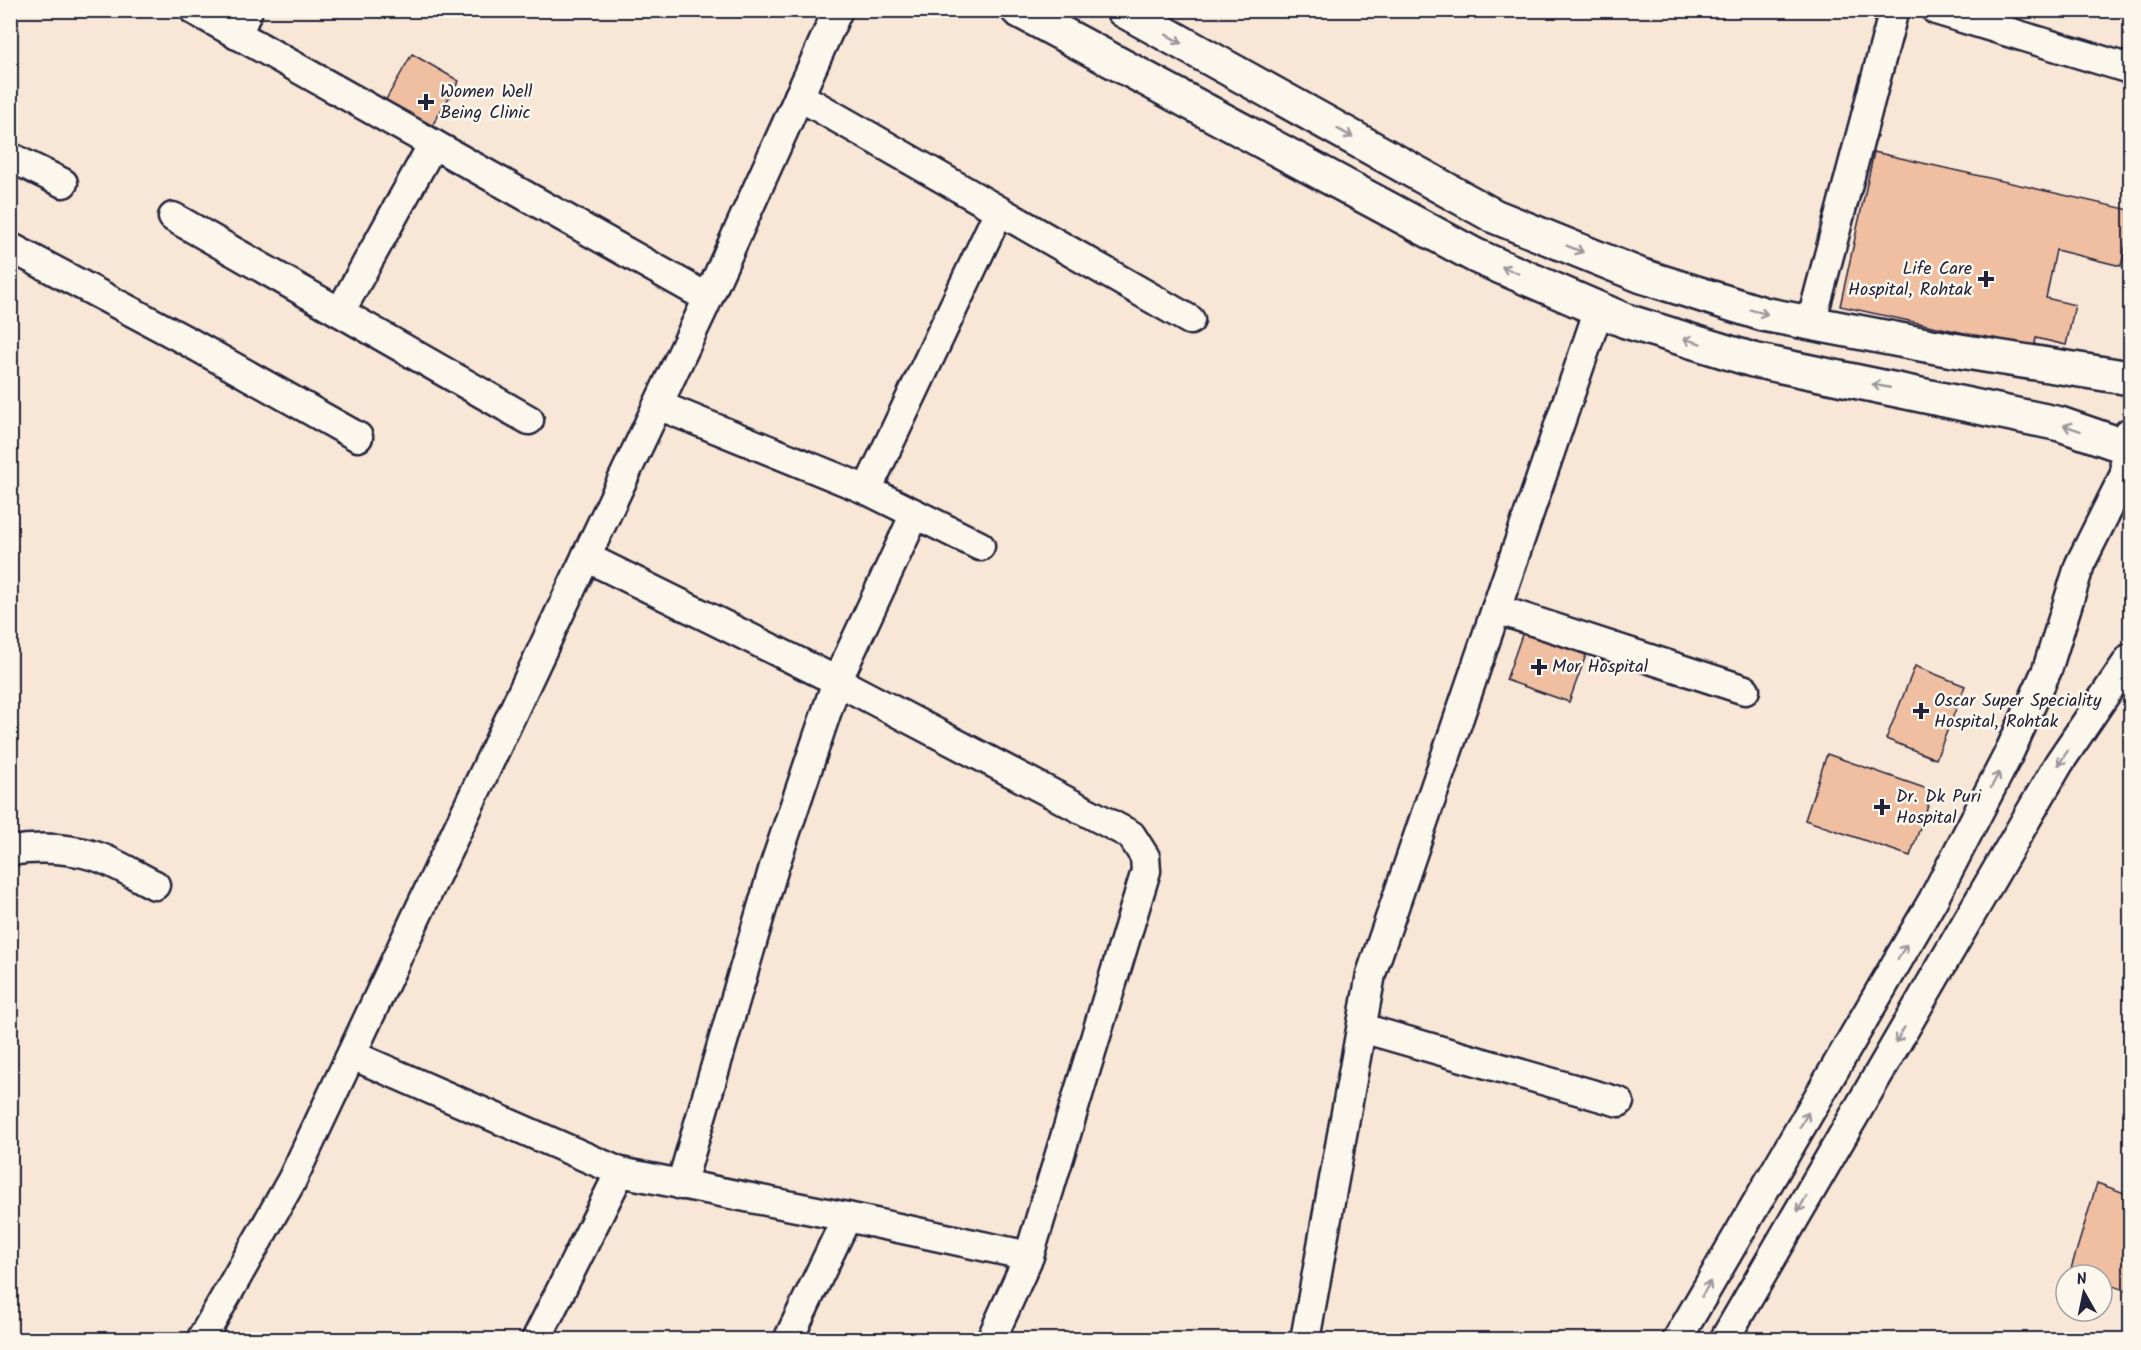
<svg xmlns="http://www.w3.org/2000/svg" width="2141" height="1350" font-family="Kalam,sans-serif">
<style>
.building{fill:#f0bfa1;stroke:#22223b;stroke-width:1.5}
.lines{fill:none;stroke-linecap:round;stroke-linejoin:round}
.minor-casing{stroke:#22223b;stroke-width:33}
.secondary-casing{stroke:#22223b;stroke-width:38}
.minor{stroke:#fbf7ec;stroke-width:28}
.secondary{stroke:#fbf7ec;stroke-width:33}
.oneway{stroke:#99979c}
.poi-dot{fill:#22223b;stroke:#fbf7ec;stroke-width:2}
.labels{text-anchor:middle;dominant-baseline:central;stroke-width:5;stroke-linejoin:round;paint-order:stroke}
.poi-label{font-size:18px;fill:#22223b;stroke:#fbf7ec;text-anchor:start}
</style>
<rect width="100%" height="100%" fill="#f8e6d6"/>
<filter id="ink" filterUnits="userSpaceOnUse"><feTurbulence type="fractalNoise" baseFrequency=".0167" numOctaves="2"/><feDisplacementMap in="SourceGraphic" scale="12" xChannelSelector="R" yChannelSelector="G"/><feConvolveMatrix kernelMatrix="1 2 1 2 8 2 1 2 1" color-interpolation-filters="sRGB"/></filter>
<g filter="url(#ink)">
<g class="building">
<polygon points="412,54 459,81 430,129 384,103"/>
<polygon points="1874,152 2130,210 2130,227 2121,266 2056,250 2046,298 2075,305 2066,345 2036,338 2034,348 1840,306"/>
<polygon points="1523,632 1586,655 1569,702 1506,680"/>
<polygon points="1915,666 1965,686 1936,759 1886,739"/>
<polygon points="1827,754 1933,791 1910,856 1805,820"/>
<polygon points="2097,1183 2130,1195 2130,1292 2102,1282 2102,1275 2080,1275 2070,1272"/>
</g>
<g class="lines">
<defs>
<g id="minor">
<polyline points="194,10 708,298"/>
<polyline points="1936,10 2130,69"/>
<polyline points="237,35 248,10"/>
<polyline points="799,96 1190,320"/>
<polyline points="10,157 63,183"/>
<polyline points="173,217 529,420"/>
<polyline points="10,247 187,341 358,437"/>
<polyline points="340,312 433,144"/>
<polyline points="1811,323 1894,10"/>
<polyline points="658,405 867,490 980,546"/>
<polyline points="867,490 999,211"/>
<polyline points="586,557 837,681 1131,835 1145,857 1146,871 1029,1256 991,1340"/>
<polyline points="1496,609 1745,690"/>
<path d="M10,851C38,847 68,848 95,856C115,862 136,876 155,885"/>
<polyline points="1362,1028 1619,1102"/>
<polyline points="352,1055 620,1172 847,1217 1029,1256"/>
<polyline points="681,1185 774,867 837,681 915,514"/>
<polyline points="201,1340 292,1180 704,307 838,10"/>
<polyline points="536,1340 620,1172"/>
<polyline points="788,1340 847,1217"/>
<polyline points="1305,1340 1371,974 1599,309"/>
<polyline points="1677,1340 1933,900 2008,755 2047,670 2080,564 2127,470"/>
<polyline points="1724,1340 2059,763 2130,658"/>
</g>
<g id="secondary">
<polyline points="1018,10 1476,256 1626,321 1753,360 2060,424 2127,447"/>
<polyline points="1123,10 1494,216 1642,276 1763,314 1947,349 2130,378"/>
<path d="M2130,435C2126,451 2126,467 2130,483"/>
</g>
</defs>
<use href="#minor" class="minor-casing"/>
<use href="#secondary" class="secondary-casing"/>
<use href="#minor" class="minor"/>
<use href="#secondary" class="secondary"/>
</g>
<defs><path id="oneway-shaft" d="M-6 0H5M1.5-3L5.5 0L1.5 3" fill="none" stroke-width="1.6" stroke-linecap="round" stroke-linejoin="round" transform="scale(1.5)"/></defs>
<g class="oneway">
<use href="#oneway-shaft" transform="translate(1174 39) rotate(29)"/>
<use href="#oneway-shaft" transform="translate(1345 133) rotate(29)"/>
<use href="#oneway-shaft" transform="translate(1575 249) rotate(22)"/>
<use href="#oneway-shaft" transform="translate(1510 270) rotate(-157)"/>
<use href="#oneway-shaft" transform="translate(1759 312) rotate(15)"/>
<use href="#oneway-shaft" transform="translate(1692 341) rotate(-163)"/>
<use href="#oneway-shaft" transform="translate(1881 386) rotate(-169)"/>
<use href="#oneway-shaft" transform="translate(2072 428) rotate(-161)"/>
<use href="#oneway-shaft" transform="translate(2063 758) rotate(123)"/>
<use href="#oneway-shaft" transform="translate(1995 780) rotate(-62)"/>
<use href="#oneway-shaft" transform="translate(1902 952) rotate(-60)"/>
<use href="#oneway-shaft" transform="translate(1900 1035) rotate(120)"/>
<use href="#oneway-shaft" transform="translate(1804 1120) rotate(-60)"/>
<use href="#oneway-shaft" transform="translate(1802 1204) rotate(120)"/>
<use href="#oneway-shaft" transform="translate(1706 1289) rotate(-60)"/>
</g>
</g>
<g class="poi-dot">
<path d="M423 93h6v6h6v6h-6v6h-6v-6h-6v-6h6z"/>
<path d="M1983 270h6v6h6v6h-6v6h-6v-6h-6v-6h6z"/>
<path d="M1536 658h6v6h6v6h-6v6h-6v-6h-6v-6h6z"/>
<path d="M1918 702h6v6h6v6h-6v6h-6v-6h-6v-6h6z"/>
<path d="M1879 798h6v6h6v6h-6v6h-6v-6h-6v-6h6z"/>
</g>
<g class="labels">
<g class="poi-label">
<text x="440" y="92">Women Well<tspan x="440" dy="21">Being Clinic</tspan></text>
<text x="1972" y="269" text-anchor="end">Life Care<tspan x="1972" dy="21">Hospital, Rohtak</tspan></text>
<text x="1552" y="667">Mor Hospital</text>
<text x="1934" y="701">Oscar Super Speciality<tspan x="1934" dy="21">Hospital, Rohtak</tspan></text>
<text x="1896" y="797">Dr. Dk Puri<tspan x="1896" dy="21">Hospital</tspan></text>
</g>
</g>
<rect width="2141" height="1350" fill="none" stroke="#fbf7ec" stroke-width="36"/>
<rect x="18" y="18" width="2105" height="1314" fill="none" stroke="#22223b" stroke-width="2" filter="url(#ink)"/>
<g transform="translate(2084 1293) rotate(351)"><circle r="28" fill="#fbf7ec" stroke="#a4a2a5" stroke-width="1.5"/>
<path d="M0-4.5L10 22L0 15L-10 22Z" fill="#22223b"/>
<text y="-9" font-size="16" font-weight="bold" text-anchor="middle" fill="#22223b">N</text>
</g>
</svg>
